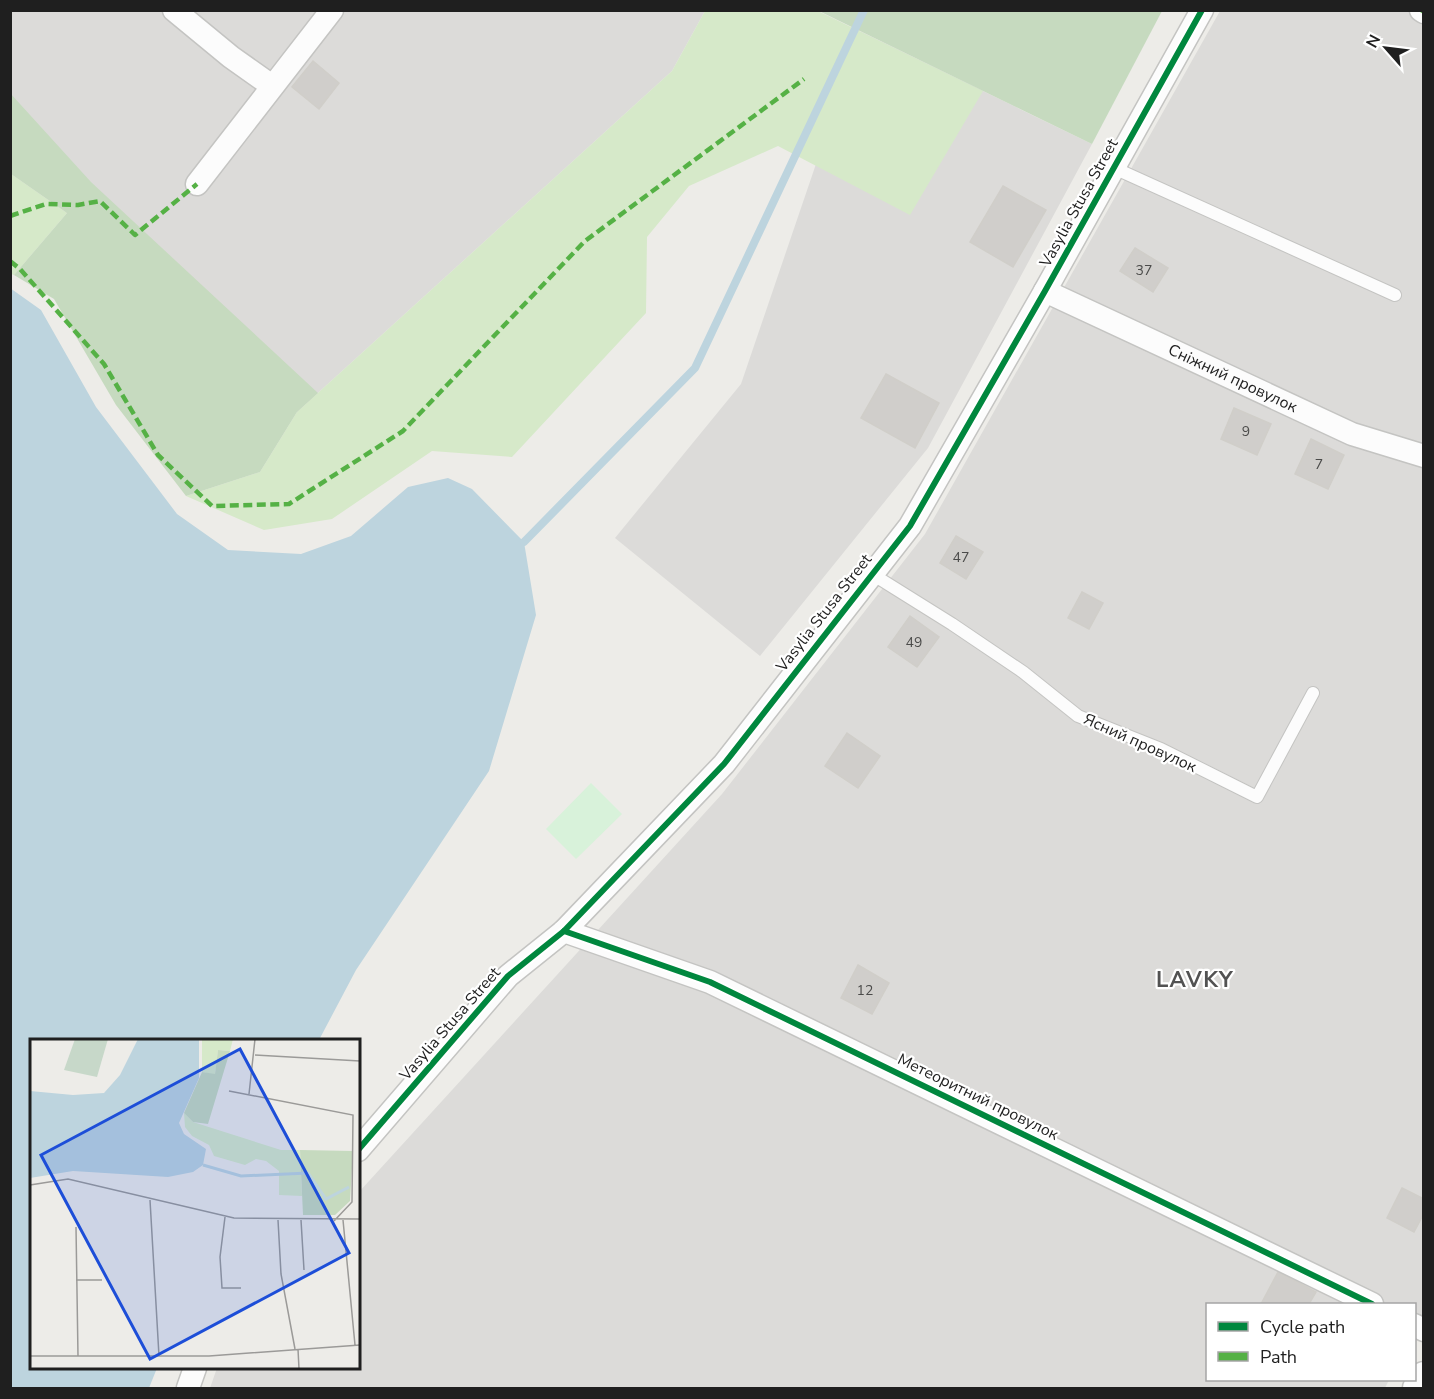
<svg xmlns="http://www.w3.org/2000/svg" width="1434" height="1399" font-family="'Nunito Sans',sans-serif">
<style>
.residential{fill:#dcdbd9}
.grass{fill:#d6e9c9}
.forest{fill:#c6dabf}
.park{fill:#d8f2da}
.water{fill:#bdd4de}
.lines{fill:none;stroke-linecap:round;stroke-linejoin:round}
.stream{stroke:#bdd4de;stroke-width:8}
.building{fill:#d0cecb;stroke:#d0cec9;stroke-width:1.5}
.service-casing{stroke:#c4c4c2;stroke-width:14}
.minor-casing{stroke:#c4c4c2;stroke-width:25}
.tertiary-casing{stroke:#c4c4c2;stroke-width:31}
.service{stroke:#fcfcfc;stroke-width:12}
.minor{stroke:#fcfcfc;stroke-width:22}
.tertiary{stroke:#fcfcfc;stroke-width:28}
.quiet{stroke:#55b145;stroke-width:4.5;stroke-dasharray:9 4.5;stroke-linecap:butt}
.cycleway-casing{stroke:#fff;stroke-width:10}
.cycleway{stroke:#00873e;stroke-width:6}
.labels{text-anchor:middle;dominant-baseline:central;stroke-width:4.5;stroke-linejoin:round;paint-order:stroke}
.number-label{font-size:14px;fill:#4b4b4a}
.street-label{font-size:16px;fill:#1f1f1f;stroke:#fff}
.district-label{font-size:22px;font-weight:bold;letter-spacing:1.5px;fill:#525252;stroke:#fff}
.inset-river{fill:none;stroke:#bdd4de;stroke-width:3}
.inset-road{fill:none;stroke:#9b9a98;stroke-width:1.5}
.view{fill:#1d4ed8;fill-opacity:0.15;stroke:#1d4ed8;stroke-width:3}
.inset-edge{fill:none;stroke:#1f1f1f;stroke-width:3}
</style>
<rect width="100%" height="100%" fill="#edece8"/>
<g class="residential">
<polygon points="11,11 705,11 672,71 297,412 11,165"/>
<polygon points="1220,11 1423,11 1423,1316 1415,1333 1414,1304 1208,1304 1208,1380 1389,1380 1385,1388 210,1388 217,1368 358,1368 359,1192 722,794 925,534"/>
<polygon points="861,32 1092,144 928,448 760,656 615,538 741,384"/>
</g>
<g class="grass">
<polygon points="705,11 818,11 983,91 910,215 778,146 689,186 647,237 646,313 512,457 432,451 332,519 264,530 186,496 260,472 297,412 672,71"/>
<polygon points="11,174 67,213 14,275 11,274"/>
</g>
<g class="forest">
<polygon points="819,11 1162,11 1092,144"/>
<polygon points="10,93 91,182 318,393 297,412 260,472 186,496 116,405 54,299 14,275 67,213 11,174"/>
</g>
<polygon class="park" points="591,783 622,814 576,859 546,829"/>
<polygon class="water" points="10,288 41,310 96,407 177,514 228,550 301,554 351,536 408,487 448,478 472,489 524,542 536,615 489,771 356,970 319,1040 32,1040 32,1368 157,1368 149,1388 11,1388"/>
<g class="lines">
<polyline class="stream" points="524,542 695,368 864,10"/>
</g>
<g class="building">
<polygon points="313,61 339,83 319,109 292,87"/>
<polygon points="1003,186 1046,210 1013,267 970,242"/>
<polygon points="1135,248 1168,268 1153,292 1120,271"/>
<polygon points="886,374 939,403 915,448 861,418"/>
<polygon points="1234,408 1271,424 1257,455 1221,439"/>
<polygon points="1311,439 1344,455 1328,489 1295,474"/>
<polygon points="956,536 983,552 966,579 940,563"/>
<polygon points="1082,592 1103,603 1089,629 1068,618"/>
<polygon points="910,616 939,637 917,667 888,647"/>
<polygon points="847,733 880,756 858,788 825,766"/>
<polygon points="858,965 889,983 872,1014 841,998"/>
<polygon points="1402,1188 1424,1199 1424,1213 1414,1232 1387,1218"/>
<polygon points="1278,1272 1316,1292 1309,1304 1261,1304"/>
</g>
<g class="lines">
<defs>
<g id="service">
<polyline points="1114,168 1395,295"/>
<polyline points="872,574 952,624 1023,672 1078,716 1161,749 1257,797 1313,693"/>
</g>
<g id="minor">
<polyline points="174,10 231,57 272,86"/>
<polyline points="1421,10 1424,12"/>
<polyline points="197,184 332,10"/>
<path id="s1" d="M1045,291L1352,434L1424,456"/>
<polyline points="564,931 710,982 1372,1304"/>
<polyline points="358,1150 508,976 564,931 724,764 910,526 1045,291 1202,10"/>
<polyline points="1414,1325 1424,1330"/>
<polyline points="188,1388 195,1368"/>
</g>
<polyline id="tertiary" points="1417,1388 1424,1376"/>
</defs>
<use href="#service" class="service-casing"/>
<use href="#minor" class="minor-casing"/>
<use href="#tertiary" class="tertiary-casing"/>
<use href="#service" class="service"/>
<use href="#minor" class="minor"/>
<use href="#tertiary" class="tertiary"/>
<g class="quiet">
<polyline points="1421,10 1424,12"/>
<polyline points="10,216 46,204 78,205 100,201 135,235 197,184"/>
<polyline points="10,261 20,269 104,364 158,455 212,506 289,504 403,431 585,241 804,79"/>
</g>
<defs>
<g id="cycleway">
<polyline points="564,931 710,982 1372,1304"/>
<polyline points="358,1150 508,976 564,931 724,764 910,526 1045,291 1202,10"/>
</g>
</defs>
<use href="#cycleway" class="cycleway-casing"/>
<use href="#cycleway" class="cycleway"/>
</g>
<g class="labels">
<g class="number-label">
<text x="1144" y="270">37</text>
<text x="1246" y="431">9</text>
<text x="1319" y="464">7</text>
<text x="961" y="557">47</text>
<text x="914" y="642">49</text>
<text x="865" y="990">12</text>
</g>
<g class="street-label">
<text transform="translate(1079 203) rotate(-61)">Vasylia Stusa Street</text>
<text stroke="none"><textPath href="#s1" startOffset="207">Сніжний провулок</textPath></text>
<text transform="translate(824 613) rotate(-52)">Vasylia Stusa Street</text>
<text transform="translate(1140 743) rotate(24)">Ясний провулок</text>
<text transform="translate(450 1024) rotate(-49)">Vasylia Stusa Street</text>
<text transform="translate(978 1097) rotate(26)">Метеоритний провулок</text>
</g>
<g class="district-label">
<text x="1195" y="980">LAVKY</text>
</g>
</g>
<g transform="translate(30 1039)">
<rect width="330" height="330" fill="#edece8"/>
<path d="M172,0H203L200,12L188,11L185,36L172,33ZM154,74L163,83L251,111H270L272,157L249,156V132L236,122L226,120L215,126L184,117L179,106L162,97L155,88Z" fill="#d6e9c9"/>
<path d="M188,11L200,12L178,85L163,83L154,74L172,33L185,35ZM270,111L323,112L320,162L305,176H273Z" fill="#c6dabf"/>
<path d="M45,0H78L67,38L34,31Z" fill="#c7d8c9"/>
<path d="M108,0H169V39L149,84L154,95L176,110L173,126L163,133L138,138L43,132L0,139V52L43,56L74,54L90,36Z" fill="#bdd4de"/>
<path class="inset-river" d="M173,126L211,137L278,134L296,160L319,148"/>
<path class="inset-road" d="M225,16L330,22M199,52L323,76L322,163L304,182M219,55L225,0M0,146L38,140L204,179L330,180M120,161L129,317M195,178L190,218L192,249H211M248,181L251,235L265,310M271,181L274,231M313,181L325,306M46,188L48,317M46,241H72M268,310L269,330M0,317H179L330,306"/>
<path class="view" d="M210,10L319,214L120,320L11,116Z"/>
<rect width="330" height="330" class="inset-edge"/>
</g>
<rect width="1434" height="1399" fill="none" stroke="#1f1f1f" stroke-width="24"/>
<rect x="1206" y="1303" width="210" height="78" fill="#ffffff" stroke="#a5a5a5" stroke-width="1.5"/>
<rect x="1218" y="1322" width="30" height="9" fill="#00873e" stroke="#a5a5a5" stroke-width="1.5"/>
<text x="1260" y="1333" font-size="18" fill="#1f1f1f">Cycle path</text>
<rect x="1218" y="1352" width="30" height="9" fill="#55b145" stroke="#a5a5a5" stroke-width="1.5"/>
<text x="1260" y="1363" font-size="18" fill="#1f1f1f">Path</text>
<g transform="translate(1386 48) rotate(298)" stroke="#ffffff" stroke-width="4.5" paint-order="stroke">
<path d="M0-4.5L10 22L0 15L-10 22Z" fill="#1f1f1f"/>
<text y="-9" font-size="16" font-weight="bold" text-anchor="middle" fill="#1f1f1f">N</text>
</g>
</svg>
